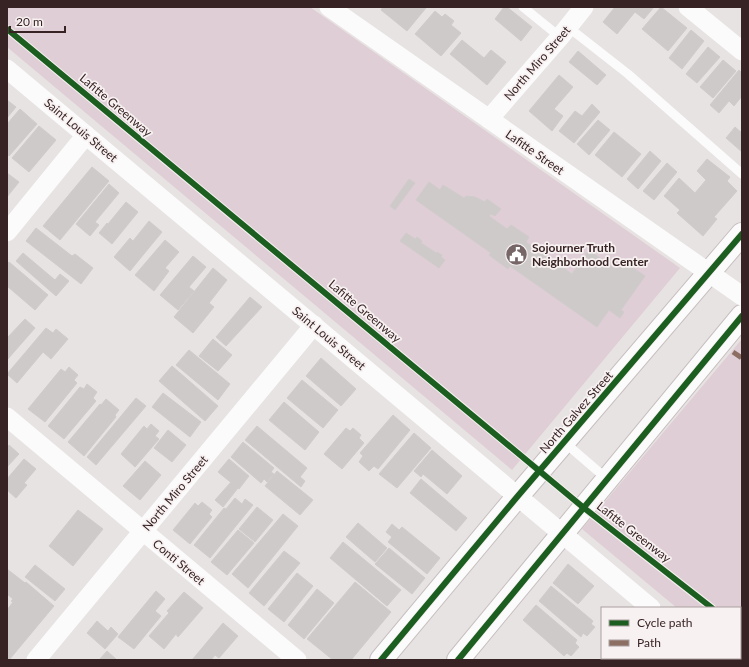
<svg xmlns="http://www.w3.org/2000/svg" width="749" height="667" font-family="Lato,sans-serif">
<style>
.green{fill:#dfced5}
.building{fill:#cfcaca;stroke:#d0cccc}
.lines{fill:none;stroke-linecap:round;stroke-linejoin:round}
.secondary-casing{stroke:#c7bfc0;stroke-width:24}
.lane{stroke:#fcfbfb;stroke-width:9}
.street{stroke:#fcfbfb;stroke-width:19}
.secondary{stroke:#fcfbfb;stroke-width:22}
.quiet{stroke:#8d6e63;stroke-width:5;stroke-dasharray:10 5;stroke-linecap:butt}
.cycleway-casing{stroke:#f7f1f2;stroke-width:8}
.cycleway{stroke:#1b5e20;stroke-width:6}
.labels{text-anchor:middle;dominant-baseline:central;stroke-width:3.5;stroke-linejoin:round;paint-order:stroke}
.street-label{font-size:12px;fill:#382324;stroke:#f7f1f2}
.poi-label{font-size:12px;font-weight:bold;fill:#382324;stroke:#f7f1f2;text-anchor:start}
</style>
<rect width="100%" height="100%" fill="#e8e3e3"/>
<g class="green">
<polygon points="7,7 310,7 680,268 512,470 7,47"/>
<polygon points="742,339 742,660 739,660 736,658 740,658 740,608 677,608 582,529"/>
</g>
<g class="building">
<polygon points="383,7 425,7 426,8 407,31 381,10"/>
<polygon points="504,7 507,7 532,27 521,41 495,19"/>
<polygon points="615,7 654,7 644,19 635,12 617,34 603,22"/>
<polygon points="661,7 687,28 668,51 642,29"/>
<polygon points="435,11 442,17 445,14 454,21 451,25 461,33 441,56 415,34"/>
<polygon points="691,30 704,41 682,69 669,58"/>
<polygon points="462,40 484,58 491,50 506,62 487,85 450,54"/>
<polygon points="708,47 720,57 697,83 686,74"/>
<polygon points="578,51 606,75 597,85 569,62"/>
<polygon points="723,60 736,71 713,98 700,87"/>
<polygon points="739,70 742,73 742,96 734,106 729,101 719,113 710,105"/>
<polygon points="559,75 573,87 554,109 563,116 552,131 529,111"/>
<polygon points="7,100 16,107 7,118"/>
<polygon points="592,104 600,112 574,143 559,131 575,111 582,116"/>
<polygon points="20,109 37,124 9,156 7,154 7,124"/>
<polygon points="598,120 610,130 589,155 577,144"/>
<polygon points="39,126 56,140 29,172 12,158"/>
<polygon points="735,127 742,133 742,152 726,138"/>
<polygon points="614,132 641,154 622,177 595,155"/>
<polygon points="650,151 661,161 638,189 627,179"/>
<polygon points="707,159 730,177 727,181 737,191 714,217 717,219 703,236 677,213 680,210 664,196 679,178 695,193 706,180 697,171"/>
<polygon points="667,163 677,172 654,200 643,191"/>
<polygon points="92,167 109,181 60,240 43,226"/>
<polygon points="7,173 19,182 7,197"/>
<polygon points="409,179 415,183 395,210 390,206"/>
<polygon points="429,182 440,190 443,185 464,198 466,196 475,197 485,202 487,199 501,209 495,216 491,214 489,216 507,229 511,225 529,237 526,242 572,274 589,250 615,269 621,260 645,276 621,310 624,312 620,318 609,310 597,327 510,266 508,269 489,255 491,253 416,200"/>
<polygon points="109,184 119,193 95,222 99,225 90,236 76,224"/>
<polygon points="126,202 138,212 112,244 99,233 107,223 108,224"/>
<polygon points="149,221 162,232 130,271 114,257 130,238 133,241"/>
<polygon points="36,228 72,256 75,254 93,268 81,284 26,241"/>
<polygon points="406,233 415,239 417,237 422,241 421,243 436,253 437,252 442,255 441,257 445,260 439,268 400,241"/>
<polygon points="165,240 179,252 165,268 169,271 154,291 135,275"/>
<polygon points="23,253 55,280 60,274 69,281 56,296 16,261"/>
<polygon points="193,256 206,267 189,287 194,291 178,310 160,295"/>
<polygon points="9,262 48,295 35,310 7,286 7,264"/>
<polygon points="213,268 227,280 209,303 214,307 193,333 174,317"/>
<polygon points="250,297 262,307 226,346 216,337"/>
<polygon points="25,319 35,328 7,360 7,338"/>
<polygon points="46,328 53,333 56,329 68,339 51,359 43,352 17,383 7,374"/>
<polygon points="213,339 232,355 218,371 199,356"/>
<polygon points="189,350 230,384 218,400 176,365"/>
<polygon points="321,358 356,389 341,406 306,376"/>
<polygon points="172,366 218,406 205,421 159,381"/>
<polygon points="69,367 78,375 74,380 77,383 45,422 28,409 61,369 65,372"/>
<polygon points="302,380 338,410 323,428 287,398"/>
<polygon points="87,384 97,392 93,398 96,401 64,439 48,426 80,387 84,389"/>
<polygon points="163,393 201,422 190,437 152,407"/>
<polygon points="136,398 146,406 96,465 87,457"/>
<polygon points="106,399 119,410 115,415 116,417 84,456 68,442 100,404 101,405"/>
<polygon points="284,402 319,432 305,450 269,420"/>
<polygon points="393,415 410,430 378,469 374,466 369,471 359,462 363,456 360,453"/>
<polygon points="151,424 159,431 155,436 159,439 135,467 121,454 144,426 147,429"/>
<polygon points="257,426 307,468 300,477 305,481 301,487 245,440"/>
<polygon points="346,428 350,431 353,428 361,435 359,438 364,443 342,469 324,454"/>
<polygon points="168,430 186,445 172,462 154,448"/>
<polygon points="414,433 431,448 397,488 379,474"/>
<polygon points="243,442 274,468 271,472 274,474 267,482 264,479 261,483 231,457"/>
<polygon points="9,445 19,454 7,467 7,448"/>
<polygon points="432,450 462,476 447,494 423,474 421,477 414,471"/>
<polygon points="24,459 36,469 24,483 27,485 16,498 7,490 7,479"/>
<polygon points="229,459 249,476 239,489 218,472"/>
<polygon points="145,461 161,475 140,500 123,486"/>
<polygon points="277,471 313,500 300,515 265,486"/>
<polygon points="421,479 467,518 456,531 410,493"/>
<polygon points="231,482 238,488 223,507 215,500"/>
<polygon points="235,498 242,504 245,499 253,505 210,558 194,545 224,508 226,509"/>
<polygon points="202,502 212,510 209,514 212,517 190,544 173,530 195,503 198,506"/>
<polygon points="257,507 273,520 255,542 239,529"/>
<polygon points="78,510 103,529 73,566 49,546"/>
<polygon points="283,514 298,526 248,588 232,574"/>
<polygon points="358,523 387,548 375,562 346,537"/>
<polygon points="392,524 399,530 402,527 440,558 427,574 388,542 392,537 386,532"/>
<polygon points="238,530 254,543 227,575 211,562"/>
<polygon points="343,542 401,590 387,606 330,558"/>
<polygon points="389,548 425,578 412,594 375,564"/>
<polygon points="284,551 300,563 264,606 249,593"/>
<polygon points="568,564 594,586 578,604 553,583"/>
<polygon points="35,565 65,589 55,601 25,577"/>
<polygon points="7,569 25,583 26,582 54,606 9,660 7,658 7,610 13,602 11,601 13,599 7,594"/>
<polygon points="297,573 313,586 284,622 268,609"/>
<polygon points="355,582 391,612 351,660 333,660 307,639"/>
<polygon points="551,586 593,621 591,624 595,627 587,636 583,633 581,637 539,601"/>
<polygon points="317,589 334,603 304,639 288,625"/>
<polygon points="156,591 165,599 155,611 161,616 134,649 118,637"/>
<polygon points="184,592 203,608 178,637 176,634 164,649 149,636 169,613 167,611"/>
<polygon points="536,605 577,640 575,643 579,647 571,656 567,653 564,656 523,620"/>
<polygon points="97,621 108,631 111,627 118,634 105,649 87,633"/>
<polygon points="223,623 238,636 219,658 215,655 211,660 192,660"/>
<polygon points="107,651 117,660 99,660"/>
</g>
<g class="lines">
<defs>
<g id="secondary">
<polyline points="381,660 517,497 742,234"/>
<polyline points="458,660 742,316"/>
</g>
</defs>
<use href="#secondary" class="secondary-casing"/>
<g class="lane">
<polyline points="523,7 560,37"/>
<polyline points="568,27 628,74 742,174"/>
<polyline points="564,442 607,479"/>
</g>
<g class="street">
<polyline points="329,7 742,296"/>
<polyline points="688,7 742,51"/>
<polyline points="7,69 651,608"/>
<polyline points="489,119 560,37 584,7"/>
<polyline points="7,232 86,135"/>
<polyline points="7,417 297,660"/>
<polyline points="711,658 714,660"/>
<polyline points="36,660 314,325"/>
</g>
<use href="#secondary" class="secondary"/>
<polyline class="quiet" points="733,352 742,358"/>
<defs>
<g id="cycleway">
<polyline points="7,29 584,508 712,608"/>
<polyline points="381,660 517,497 742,234"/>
<polyline points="458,660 742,316"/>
</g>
</defs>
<use href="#cycleway" class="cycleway-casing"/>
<use href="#cycleway" class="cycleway"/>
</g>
<defs>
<symbol id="civic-disc" viewBox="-11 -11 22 22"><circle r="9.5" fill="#766667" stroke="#f7f1f2"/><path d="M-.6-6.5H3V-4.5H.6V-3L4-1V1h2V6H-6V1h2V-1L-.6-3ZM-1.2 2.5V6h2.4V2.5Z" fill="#fff"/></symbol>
</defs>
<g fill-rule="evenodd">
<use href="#civic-disc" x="504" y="242" width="25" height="25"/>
</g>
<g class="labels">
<g class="street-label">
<text transform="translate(537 63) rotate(-49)">North Miro Street</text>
<text transform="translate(116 105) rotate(40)">Lafitte Greenway</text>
<text transform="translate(81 130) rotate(40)">Saint Louis Street</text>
<text transform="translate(535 152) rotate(35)">Lafitte Street</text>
<text transform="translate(365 311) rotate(40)">Lafitte Greenway</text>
<text transform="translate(329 338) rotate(40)">Saint Louis Street</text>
<text transform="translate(576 412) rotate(-49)">North Galvez Street</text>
<text transform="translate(175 493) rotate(-50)">North Miro Street</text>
<text transform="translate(634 532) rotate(38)">Lafitte Greenway</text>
<text transform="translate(179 562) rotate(40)">Conti Street</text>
</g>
<g class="poi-label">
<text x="532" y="247">Sojourner Truth<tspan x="532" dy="14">Neighborhood Center</tspan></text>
</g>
</g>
<rect width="749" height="667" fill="none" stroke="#382324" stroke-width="16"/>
<rect x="601" y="607" width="140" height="52" fill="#f7f1f2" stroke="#ab9fa0"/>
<rect x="609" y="620" width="20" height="6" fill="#1b5e20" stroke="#ab9fa0"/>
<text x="637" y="627" font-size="12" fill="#382324">Cycle path</text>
<rect x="609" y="640" width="20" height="6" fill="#8d6e63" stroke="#ab9fa0"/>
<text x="637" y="647" font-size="12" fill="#382324">Path</text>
<path d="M10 26v6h55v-6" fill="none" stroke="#382324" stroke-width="2"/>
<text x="16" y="26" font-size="12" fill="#382324" stroke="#f7f1f2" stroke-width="3" paint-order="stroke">20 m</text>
</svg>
